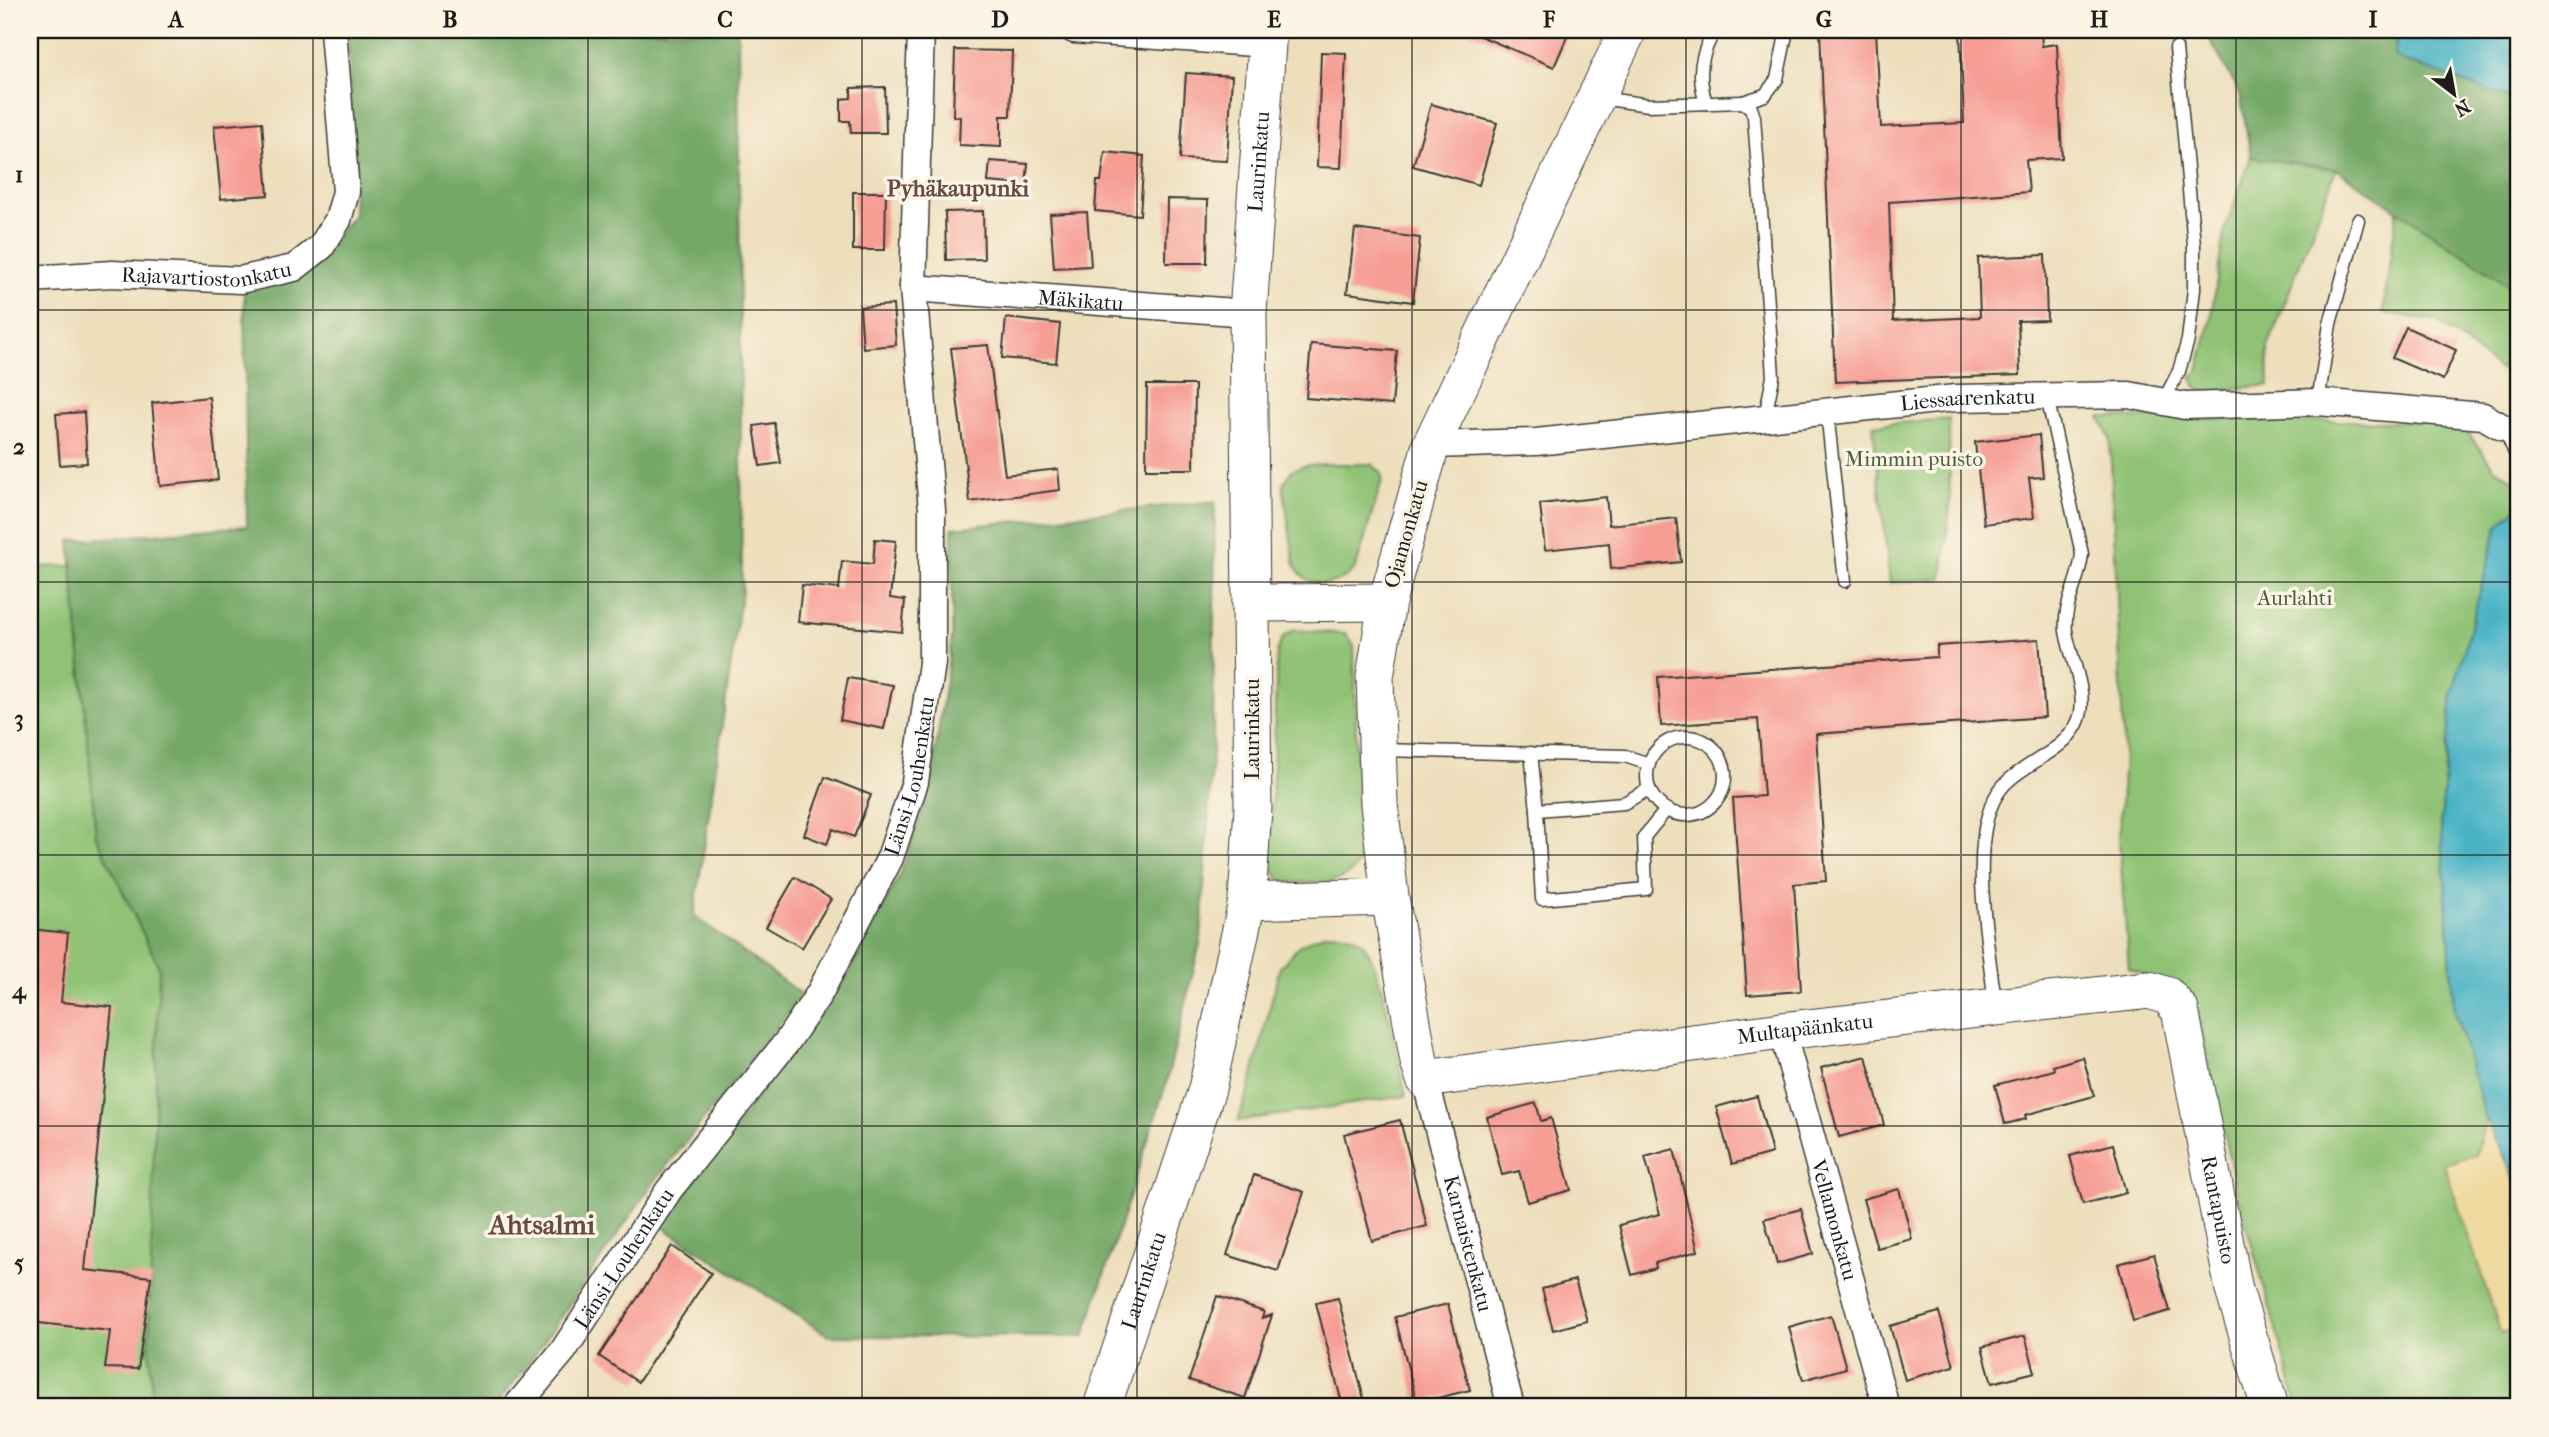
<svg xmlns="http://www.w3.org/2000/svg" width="2549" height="1437" font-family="'IM FELL French Canon',serif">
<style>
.green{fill:#8fc274;stroke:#566f48;stroke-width:2}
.forest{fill:#73a866;stroke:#486241;stroke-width:2}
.sand{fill:#eeda9e;stroke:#857b5d;stroke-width:2}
.water{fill:#48b3c5;stroke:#326870;stroke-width:2}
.building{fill:#f69d94}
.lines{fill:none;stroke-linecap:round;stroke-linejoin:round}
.lane-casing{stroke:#3b3934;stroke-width:15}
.street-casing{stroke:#3b3934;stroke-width:29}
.secondary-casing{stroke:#3b3934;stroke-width:39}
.lane{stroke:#fff;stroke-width:12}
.street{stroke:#fff;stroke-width:26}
.secondary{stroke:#fff;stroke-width:37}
.grid{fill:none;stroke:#1c1c1c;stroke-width:2;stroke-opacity:0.55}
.labels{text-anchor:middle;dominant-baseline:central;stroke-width:7;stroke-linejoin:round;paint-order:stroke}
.street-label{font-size:21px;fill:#1c1c1c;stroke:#fcf5e5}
.park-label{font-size:21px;fill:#4a5e3f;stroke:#fcf5e5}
.neighbourhood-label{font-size:23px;font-weight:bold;fill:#684946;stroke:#fcf5e5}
.district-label{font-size:28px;font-weight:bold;fill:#684946;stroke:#fcf5e5}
.neatline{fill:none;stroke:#1c1c1c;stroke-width:2.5}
.grid-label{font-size:23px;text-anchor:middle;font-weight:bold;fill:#1c1c1c}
</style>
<rect width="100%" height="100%" fill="#fcf5e5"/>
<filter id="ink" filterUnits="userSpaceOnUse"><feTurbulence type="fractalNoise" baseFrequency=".0143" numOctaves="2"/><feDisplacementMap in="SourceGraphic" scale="14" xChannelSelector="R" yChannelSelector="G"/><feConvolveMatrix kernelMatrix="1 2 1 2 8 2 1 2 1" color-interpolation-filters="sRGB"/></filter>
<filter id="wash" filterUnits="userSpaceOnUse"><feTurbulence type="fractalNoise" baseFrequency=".00686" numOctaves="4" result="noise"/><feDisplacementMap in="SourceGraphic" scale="28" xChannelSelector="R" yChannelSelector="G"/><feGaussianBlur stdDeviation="1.57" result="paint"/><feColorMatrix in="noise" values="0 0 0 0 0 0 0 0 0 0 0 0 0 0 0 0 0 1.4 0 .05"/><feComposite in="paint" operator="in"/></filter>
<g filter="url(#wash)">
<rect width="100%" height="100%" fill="#eddebc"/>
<g class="green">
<polygon points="2251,157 2336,169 2268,347 2269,385 2202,392 2196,387 2191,376 2198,372 2211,319 2224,233"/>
<polygon points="2397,210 2519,292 2519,343 2500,370 2437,321 2383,313"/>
<polygon points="2100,417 2461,423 2495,469 2519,483 2519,506 2498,525 2452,696 2441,822 2454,1010 2486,1118 2476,1155 2444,1164 2502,1333 2519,1328 2519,1407 2298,1407 2236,1189 2197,1011 2160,981 2129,969 2119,840 2124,754 2110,439"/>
<polygon points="1949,419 1950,505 1942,578 1890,583 1873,425"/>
<path d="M1371,464L1381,472L1382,480L1356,567C1340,587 1309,591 1295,566L1283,485C1286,480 1288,474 1293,470C1306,461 1353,465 1371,464Z"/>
<polygon points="72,566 96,836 159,967 149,1341 153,1407 30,1407 30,567"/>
<path d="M1294,630L1346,634L1354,646L1359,862C1342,890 1311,882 1282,882L1270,867L1277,651L1283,637Z"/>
<path d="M1326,933C1340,933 1351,933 1362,943C1381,961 1399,1067 1406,1096L1238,1121L1251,1083L1280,967L1300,945Z"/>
</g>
<g class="forest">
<polygon points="348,30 738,30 742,589 694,916 802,995 651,1186 524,1370 494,1407 153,1407 149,1341 159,967 96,836 70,541 247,526 244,291 303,276 354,215"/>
<polygon points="2204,30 2398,30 2395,43 2406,61 2519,102 2519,292 2336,169 2251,157 2240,93"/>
<polygon points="1215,501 1213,737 1201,939 1166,1084 1084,1337 829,1336 661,1226 849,974 901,872 930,788 952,637 952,528"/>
</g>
<polygon class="sand" points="2486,1118 2519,1186 2519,1328 2501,1333 2444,1164 2476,1155"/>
<g class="water">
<polygon points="2398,30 2519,30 2519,102 2394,57"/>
<polygon points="2519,506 2519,1186 2486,1118 2454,1010 2441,822 2452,696 2498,525"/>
</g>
<g id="blocks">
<g class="building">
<polygon points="1466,30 1570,30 1554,67"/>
<polygon points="1820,30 1876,30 1881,127 1964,123 1960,30 2041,30 2042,46 2057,44 2062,158 2026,160 2029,192 1889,202 1893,321 1980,317 1978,258 2045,255 2047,320 2018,321 2020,375 1835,382"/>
<polygon points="955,50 1012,51 1010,116 1001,116 1001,147 959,145 960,117 953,116"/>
<polygon points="1321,52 1346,53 1341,168 1317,167"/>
<polygon points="1186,73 1232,76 1227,161 1180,159"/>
<polygon points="885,87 886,133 851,133 850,121 841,121 841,99 851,98 851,88"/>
<polygon points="1431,104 1497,123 1479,185 1413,166"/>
<polygon points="262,122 268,195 221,199 214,126"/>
<polygon points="1105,152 1144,156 1140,215 1095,211 1097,181 1101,181"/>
<polygon points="990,161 1028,164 1026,185 988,182"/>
<polygon points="853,192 886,192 885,250 853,250"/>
<polygon points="1167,199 1208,200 1207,263 1166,263"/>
<polygon points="983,211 984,259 946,260 945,212"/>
<polygon points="1087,212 1091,266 1054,268 1050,214"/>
<polygon points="1355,229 1420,238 1413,302 1347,293"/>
<polygon points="893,305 896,345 863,348 860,307"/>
<polygon points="1006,318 1060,324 1056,363 1002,358"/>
<polygon points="2406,327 2456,350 2443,380 2392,358"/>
<polygon points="1311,344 1397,351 1392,405 1306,398"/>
<polygon points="988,345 1005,475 1058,469 1060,490 970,502 951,348"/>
<polygon points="1147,385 1195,385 1194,469 1146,469"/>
<polygon points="209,397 218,480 160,486 152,403"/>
<polygon points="84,412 87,463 60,465 56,414"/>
<polygon points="774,423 781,463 760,466 754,426"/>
<polygon points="2039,435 2043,477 2029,478 2034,518 1984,524 1975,442"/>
<polygon points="1606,497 1609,525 1676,518 1681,562 1611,569 1609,543 1545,550 1540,504"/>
<polygon points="875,539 896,541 890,598 905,600 902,632 798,622 802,585 839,589 842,561 873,564"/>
<polygon points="2039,639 2045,717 1816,734 1826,881 1794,884 1801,991 1747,995 1733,798 1764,796 1758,719 1661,726 1658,677 1937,657 1937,646"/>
<polygon points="848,678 893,685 884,729 840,720"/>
<polygon points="825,777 871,795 854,837 833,829 827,844 804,835"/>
<polygon points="795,877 831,899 802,948 766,927"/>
<polygon points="30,929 68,933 61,1002 112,1007 85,1270 151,1277 138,1369 105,1368 110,1331 30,1322 32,1267 30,1267"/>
<polygon points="1866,1056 1884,1125 1839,1137 1821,1068"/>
<polygon points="2083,1057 2094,1096 2025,1115 2026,1119 2005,1124 1995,1085 2054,1070 2053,1066"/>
<polygon points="1757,1096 1772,1153 1732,1164 1716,1107"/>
<polygon points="1536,1103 1541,1121 1551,1118 1571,1190 1528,1202 1519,1171 1502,1175 1487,1117"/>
<polygon points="1400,1120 1427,1226 1372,1241 1344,1134"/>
<polygon points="2113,1144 2126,1193 2083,1204 2070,1156"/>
<polygon points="1674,1149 1698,1251 1655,1263 1656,1268 1632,1275 1619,1225 1660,1214 1645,1157"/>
<polygon points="1254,1175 1304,1192 1278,1271 1227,1255"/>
<polygon points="1899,1189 1912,1239 1877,1248 1863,1199"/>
<polygon points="1801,1209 1813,1254 1777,1264 1764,1219"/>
<polygon points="672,1246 711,1273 638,1382 599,1356"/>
<polygon points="2154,1254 2170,1311 2133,1321 2118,1264"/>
<polygon points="1575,1280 1587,1321 1553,1330 1542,1289"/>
<polygon points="1217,1296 1264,1312 1262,1318 1272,1315 1245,1398 1189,1380"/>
<polygon points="1338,1298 1366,1407 1343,1407 1316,1303"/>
<polygon points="1448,1304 1470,1390 1417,1403 1395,1317"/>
<polygon points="1939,1312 1954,1366 1905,1380 1890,1326"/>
<polygon points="1831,1315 1846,1368 1803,1380 1789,1327"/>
<polygon points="2025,1336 2035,1372 1992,1383 1982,1347"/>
</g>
</g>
</g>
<g filter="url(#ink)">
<use href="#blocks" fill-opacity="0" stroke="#3b3934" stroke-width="2"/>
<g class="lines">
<defs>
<g id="lane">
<polyline points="1600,98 1649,105 1743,102 1751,108 1754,117 1771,345 1773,377 1765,417"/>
<polyline points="1743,102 1765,95 1777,79 1787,30"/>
<path d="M1706,103C1697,75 1700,55 1715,30"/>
<polyline points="2163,402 2179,371 2188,340 2194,289 2194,245 2176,48"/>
<polyline points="2318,402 2330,324 2358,220"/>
<polyline points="1827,411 1845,581"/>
<polyline points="2519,416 2504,428 2519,462"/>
<circle cx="1686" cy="776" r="39"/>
<polyline points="1380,750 1625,756 1649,764"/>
<polyline points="1531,753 1537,810"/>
<polyline points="1649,789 1624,803 1537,810 1542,899 1646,889 1644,837 1666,810"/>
<path d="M1995,1003C1989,948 1964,827 2004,785C2025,762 2062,753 2077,724C2091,697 2070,659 2066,631C2063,604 2080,580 2082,554L2047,397"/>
</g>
<g id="street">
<polyline points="1074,30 1267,44"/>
<path id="s1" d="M30,279L112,274L240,280L294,268L321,247L338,220L346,192L333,30"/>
<path id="s2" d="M913,288L1248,313"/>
<path id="s3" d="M1431,445L1536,442L1956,398L2129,395L2185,406L2318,402L2483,416L2504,428"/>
<path id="s4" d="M1782,1031L1886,1407"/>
<path id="s5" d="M1425,1079L1511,1407"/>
<path id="s6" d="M516,1407L563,1351L669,1190L786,1043L819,994L890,858L915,782L932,663V510L913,288L921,30"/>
</g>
<g id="secondary">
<path id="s7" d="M1628,30L1431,445L1387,602L1375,677L1379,804L1390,897L1419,1062L1425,1079L1782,1031L2149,990L2168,996L2180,1010L2234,1290L2270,1407"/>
<polyline points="1251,603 1387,602"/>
<polyline points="1247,901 1390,897"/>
<path id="s8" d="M1102,1407L1207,1089L1247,901L1253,808L1248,313L1268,30"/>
</g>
</defs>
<use href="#lane" class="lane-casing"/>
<use href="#street" class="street-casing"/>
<use href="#secondary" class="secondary-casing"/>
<use href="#lane" class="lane"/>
<use href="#street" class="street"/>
<use href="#secondary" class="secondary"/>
</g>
</g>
<path class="grid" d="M313,30V1407M588,30V1407M862,30V1407M1137,30V1407M1412,30V1407M1686,30V1407M1961,30V1407M2236,30V1407M30,310H2519M30,582H2519M30,855H2519M30,1126H2519"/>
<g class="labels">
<g class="street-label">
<text stroke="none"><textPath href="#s8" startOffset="1267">Laurinkatu</textPath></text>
<text stroke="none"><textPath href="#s1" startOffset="177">Rajavartiostonkatu</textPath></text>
<text stroke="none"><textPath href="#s2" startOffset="168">Mäkikatu</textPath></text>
<text stroke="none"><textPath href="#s3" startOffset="539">Liessaarenkatu</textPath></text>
<text transform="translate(1406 534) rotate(-74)">Ojamonkatu</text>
<text transform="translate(1252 729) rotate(-90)">Laurinkatu</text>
<text stroke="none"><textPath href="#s6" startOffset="751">Länsi-Louhenkatu</textPath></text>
<text stroke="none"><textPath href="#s7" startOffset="1488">Multapäänkatu</textPath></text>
<text stroke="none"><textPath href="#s7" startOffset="2076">Rantapuisto</textPath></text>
<text stroke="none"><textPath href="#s4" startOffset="196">Vellamonkatu</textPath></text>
<text stroke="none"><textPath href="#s5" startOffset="170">Karnaistenkatu</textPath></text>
<text stroke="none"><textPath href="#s6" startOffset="184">Länsi-Louhenkatu</textPath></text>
<text stroke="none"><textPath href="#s8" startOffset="133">Laurinkatu</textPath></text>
</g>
<g class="park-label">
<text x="1914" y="459">Mimmin puisto</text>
<text x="2295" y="598">Aurlahti</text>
</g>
<g class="neighbourhood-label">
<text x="958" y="188">Pyhäkaupunki</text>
</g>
<g class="district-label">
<text x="542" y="1224">Ahtsalmi</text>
</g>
</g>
<rect width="2549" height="1437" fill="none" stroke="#fcf5e5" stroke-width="77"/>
<g transform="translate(2454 94) rotate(149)" stroke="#fcf5e5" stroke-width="5" paint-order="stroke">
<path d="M0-5L12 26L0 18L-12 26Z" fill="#1c1c1c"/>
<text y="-10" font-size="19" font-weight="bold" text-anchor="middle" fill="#1c1c1c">N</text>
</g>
<rect x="38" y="38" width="2472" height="1360" class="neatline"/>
<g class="grid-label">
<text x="176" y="27">A</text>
<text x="450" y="27">B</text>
<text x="725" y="27">C</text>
<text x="1000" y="27">D</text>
<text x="1274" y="27">E</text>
<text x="1549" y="27">F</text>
<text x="1824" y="27">G</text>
<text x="2099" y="27">H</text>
<text x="2373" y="27">I</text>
<text x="19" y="182">1</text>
<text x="19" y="454">2</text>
<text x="19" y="726">3</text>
<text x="19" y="998">4</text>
<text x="19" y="1270">5</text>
</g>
</svg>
